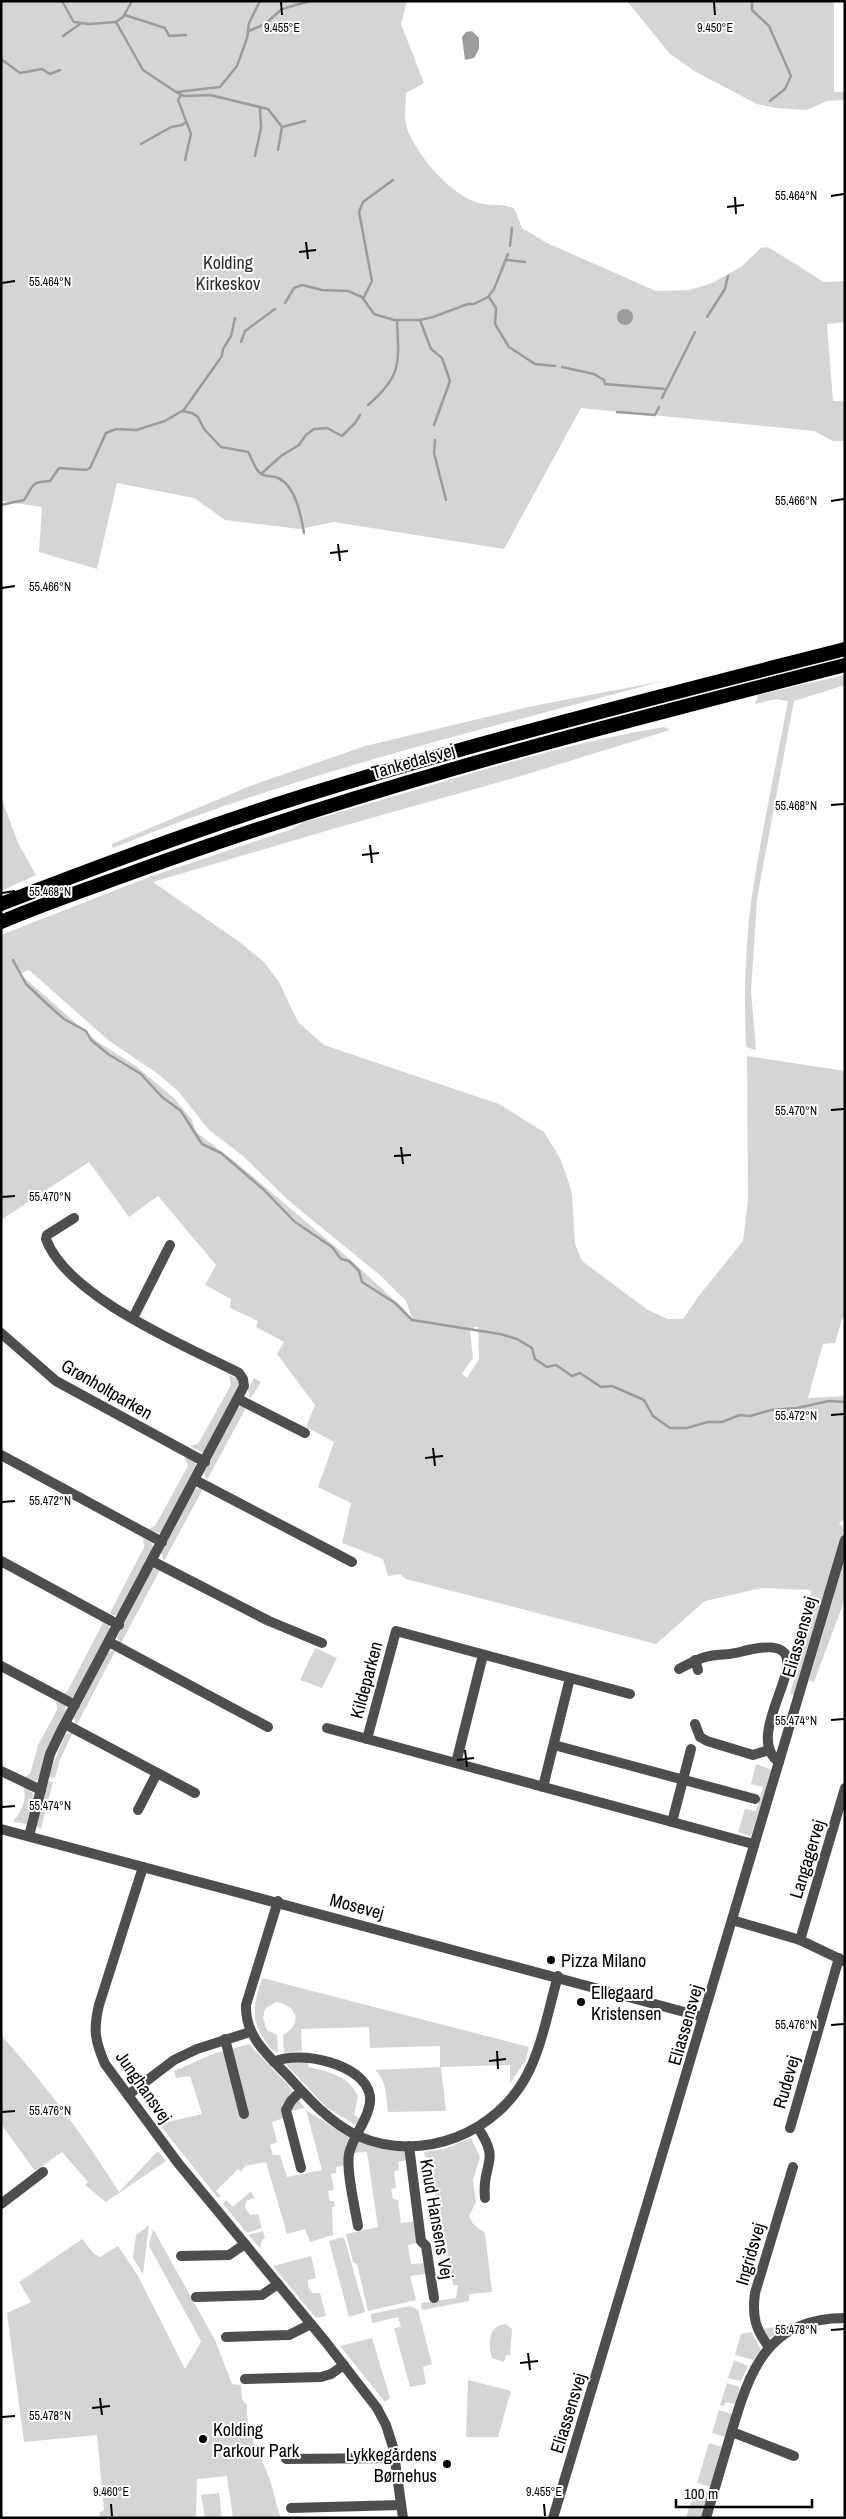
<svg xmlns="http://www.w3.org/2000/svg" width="846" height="2519" font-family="'Archivo Narrow',sans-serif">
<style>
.green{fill:#d5d5d5;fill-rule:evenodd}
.water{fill:#9c9c9c}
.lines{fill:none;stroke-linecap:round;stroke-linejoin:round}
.stream{stroke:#9c9c9c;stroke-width:2.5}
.minor{stroke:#4e4e4e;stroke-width:10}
.trunk{stroke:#000;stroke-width:14}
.ticks{fill:none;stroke:#000;stroke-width:2}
.poi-dot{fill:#000;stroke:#fff;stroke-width:2}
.labels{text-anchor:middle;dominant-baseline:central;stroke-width:4;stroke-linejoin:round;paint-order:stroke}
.park-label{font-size:18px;fill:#2c2c2c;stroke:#fff}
.street-label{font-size:18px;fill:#000;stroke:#fff}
.poi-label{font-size:18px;fill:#000;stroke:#fff;text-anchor:start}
.ticks-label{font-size:12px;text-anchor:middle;fill:#000;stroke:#fff;stroke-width:4;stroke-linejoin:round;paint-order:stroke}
</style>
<rect width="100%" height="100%" fill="#fff"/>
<g class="green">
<path d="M1,1H407L401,24L424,83L406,93C406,105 403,118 408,131C419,157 449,193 476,202C488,207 501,203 514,208L522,228L547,243L656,291L690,290L712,283L741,267L761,248L768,247L824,282L845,281V322L827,324L833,401H845V441H833L814,431L581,408L504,549L334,522L300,529L225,520L194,498L117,483L97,569L39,552L42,507L1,501Z"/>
<polygon points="627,1 834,1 834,92 845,92 845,100 827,101 807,110 775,108 757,104 696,72 670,54"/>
<path d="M845,675V685L794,701L757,899L751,991L756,1050L746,1047C744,996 745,946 752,895C762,830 776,765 788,701L776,699L755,704L758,695Z"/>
<path d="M663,681C478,731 290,775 113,848L112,844L250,786L365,746L533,706Z"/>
<path d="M664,727L670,730L521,776L336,828L153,882L241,943L264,962L279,982L298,1022L324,1045L499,1104L544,1132L560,1158L569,1183L572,1194L575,1244L582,1261L648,1310L668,1319H683L698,1297L743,1241L748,1200L747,1056L845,1071V1319H842L835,1343L823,1344L808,1398L845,1396V1519L839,1523L843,1528V1533L796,1696L790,1694L811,1613V1590L762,1588L705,1601L656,1644L406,1579L400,1574L388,1576L383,1559L342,1543L351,1503L318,1487L334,1442L306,1427L315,1405L277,1354L284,1342L256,1327L258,1321L230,1308L231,1299L205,1285L216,1265L158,1196L129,1217L89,1162L1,1220V935L149,877L289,830L304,822C424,790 541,747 664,727ZM29,970L108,1040L158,1074L178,1091L209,1130L243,1156L289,1201L381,1276L406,1301L413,1321L402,1307L345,1255L238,1164L196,1132L192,1120L175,1099L136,1066L95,1040L20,974ZM474,1327H478L479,1359L467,1378L462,1374L473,1358L470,1332Z"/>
<polygon points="1,797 18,843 36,875 1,891"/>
<polygon points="229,1375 238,1379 239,1389 205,1452 201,1452 190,1446 198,1444 231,1385"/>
<polygon points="254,1378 261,1382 250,1399 248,1390"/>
<polygon points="247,1406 207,1480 204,1473 238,1407"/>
<polygon points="187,1456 194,1460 197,1467 162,1532 158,1533 148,1529 155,1526 188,1466 185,1458"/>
<polygon points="204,1487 164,1561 161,1553 195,1489"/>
<polygon points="143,1538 151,1542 154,1549 118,1615 112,1615 110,1613 144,1547"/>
<polygon points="845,1557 845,1599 814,1682 809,1680"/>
<polygon points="161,1568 120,1645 117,1637 152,1569"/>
<polygon points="104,1621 108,1623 110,1630 75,1696 68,1698 62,1694 67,1692"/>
<polygon points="315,1648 337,1658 322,1688 300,1680"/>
<polygon points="116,1650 76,1726 74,1718 108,1652"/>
<polygon points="56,1701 65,1705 66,1713 39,1779 35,1781 25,1777 30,1774 38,1745 57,1710"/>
<polygon points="73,1732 59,1762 55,1778 48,1777 65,1735"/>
<polygon points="756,1764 772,1770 751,1836 738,1832 745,1809 756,1811 763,1787 751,1784"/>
<polygon points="47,1781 53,1782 41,1829 36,1826"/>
<path d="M23,1787L30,1789L34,1797L27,1824L13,1822C21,1812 28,1799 23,1787Z"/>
<path d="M262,1978L529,2047L526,2060L510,2083V2065L441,2067L446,2111L388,2112C386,2097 387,2081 375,2070L440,2067V2046L370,2048L369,2027L301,2029L302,2051L284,2053L283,2035C303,2024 298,2006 276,2002L265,2009L263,2018L267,2030L277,2035L278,2052L272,2050C250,2022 252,2011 262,1978Z"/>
<path d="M1,2035C44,2083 85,2137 119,2192L158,2151L166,2161L106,2202L85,2185L88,2182L62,2152L35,2171L1,2124Z"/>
<polygon points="249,2044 288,2085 305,2108 283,2113 284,2118 272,2122 277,2142 270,2145 273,2155 280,2155 287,2177 322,2170 306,2110 351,2139 346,2165 336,2167 336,2173 331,2174 334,2190 328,2191 330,2201 334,2201 335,2206 332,2208 333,2235 310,2242 305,2229 287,2234 266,2162 245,2166 241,2172 238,2169 216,2191 221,2196 218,2198 159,2124 202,2114 190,2076 176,2078 174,2071 213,2054"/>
<path d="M307,2060L309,2067C329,2072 350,2076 358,2097L354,2115L360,2119L357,2126L326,2107L283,2061Z"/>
<polygon points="471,2138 480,2157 473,2180 476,2202 469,2216 473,2224 485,2233 492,2292 469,2294 469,2301 422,2310 421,2303 456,2298 458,2285 453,2285 445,2235 441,2235 430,2158 425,2157 424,2152 444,2149"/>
<polygon points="357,2141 407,2152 407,2160 398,2162 399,2170 394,2171 396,2188 391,2189 393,2199 398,2200 401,2223 417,2221 420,2242 408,2245 411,2264 424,2263 426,2274 410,2276 416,2300 368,2311 357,2264 353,2262 346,2234 378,2227 367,2152 352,2153"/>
<polygon points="251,2191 254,2198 246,2201 245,2208 250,2215 258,2214 262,2228 247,2233 223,2204 226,2200 233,2207"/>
<polygon points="149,2225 143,2274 133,2258 136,2235"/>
<path d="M153,2229L215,2340L232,2384L241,2385L242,2399L247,2405C245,2433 261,2454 270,2480C274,2493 276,2505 281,2518H233L227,2476L197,2479L196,2518H100L99,2513L104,2510L97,2435L24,2442L7,2313L31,2302L19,2282L82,2239L94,2254L100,2257L118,2246L137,2274L185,2369C190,2360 197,2350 201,2341L149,2246Z"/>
<polygon points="263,2231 265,2238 262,2240 260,2248 248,2235"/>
<polygon points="342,2237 345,2240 365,2312 349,2317 329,2241"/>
<polygon points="311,2256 316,2278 308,2280 308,2286 312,2293 320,2293 326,2316 316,2318 273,2266"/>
<polygon points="410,2306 418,2310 432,2364 423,2367 426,2384 410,2387 394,2328 401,2327 398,2317 372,2323 371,2314"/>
<path d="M506,2324L512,2329L510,2356L506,2355L504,2362L492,2358C488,2344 488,2325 506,2324Z"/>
<polygon points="792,2325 768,2339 759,2329"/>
<polygon points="751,2332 761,2350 753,2360 735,2355 741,2334"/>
<polygon points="372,2338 390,2398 385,2402 340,2346"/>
<polygon points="734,2360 748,2366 741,2381 728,2378"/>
<polygon points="468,2380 511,2391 498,2437 466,2437"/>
<polygon points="727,2383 740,2387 735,2404 726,2402 724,2406 720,2405"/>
<polygon points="719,2410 732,2414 725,2437 712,2433"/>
<polygon points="709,2443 722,2447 711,2487 697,2483"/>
<polygon points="695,2488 709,2492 701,2518 686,2518"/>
<polygon points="219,2493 222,2518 205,2518 201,2495"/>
</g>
<g class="water">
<polygon points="472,31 479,38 479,49 474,58 465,60 462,37 466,32"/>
<circle cx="625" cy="317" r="8"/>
</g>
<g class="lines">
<g class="stream">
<polyline points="62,1 71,17"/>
<polyline points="752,1 752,10 769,26 791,76 785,89 770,101"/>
<polyline points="125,15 165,28 169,36 186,35"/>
<polyline points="72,19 74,22 89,24 116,22 143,70 176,92 184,96 210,95 268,109 282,127 278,150"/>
<polyline points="116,22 123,17 132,1"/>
<polyline points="249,31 265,24 282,9 310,1"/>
<polyline points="63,36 80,24"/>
<polyline points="1,59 20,73 42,69 50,74 60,70"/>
<polyline points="177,92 220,87 237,66 247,38 249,23 260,1"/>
<polyline points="181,95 178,100 191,134 185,160"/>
<polyline points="282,127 305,121"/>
<polyline points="141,144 171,127 182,125 186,122"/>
<polyline points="255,156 261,128 260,108"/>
<polyline points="510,246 512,228"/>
<polyline points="507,260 525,262"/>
<polyline points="489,297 496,308 495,324 509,347 535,364 555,366"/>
<polyline points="363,299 372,281 359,212 363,202 393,180"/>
<polyline points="285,303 294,288 302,285 322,290 348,291 362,297 374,314 394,320 420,320 433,317 468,304 474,304 488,297 494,289 508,254"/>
<polyline points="707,317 725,289 728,276"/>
<polyline points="420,320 431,349 442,358 450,381 434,425"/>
<polyline points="241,342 245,331 275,309"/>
<polyline points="562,367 594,374 604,380 605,384 665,389"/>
<polyline points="662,398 695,332"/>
<path d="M368,405C402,376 399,363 397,321"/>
<polyline points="183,411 222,356 223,349 231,336 235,318"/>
<polyline points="617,412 655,415 659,407"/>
<polyline points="435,440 434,453 446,500"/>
<polyline points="261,474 281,456 299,445 306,435 314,429 327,428 342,436 355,423 360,415"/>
<path d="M1,505L24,500C34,485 30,482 50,481L59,468L86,470L90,468L106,433L116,429L136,430L165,421L182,411L192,413L198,417L204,429L221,447L248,452C252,458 254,467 259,472C264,478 272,475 278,478C296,486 301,516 304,533"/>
<polyline points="13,960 26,984 46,1003 64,1019 86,1031 91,1040 108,1054 141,1074 162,1097 181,1111 202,1144 221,1153 263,1189 295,1222 332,1247 341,1259 349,1261 359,1271 362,1282 395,1303 412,1320 500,1334 517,1339 532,1348 535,1359 547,1367 556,1365 572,1376 580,1373 601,1387 612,1386 644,1400 653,1416 670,1428 687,1428 708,1422 722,1422 740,1415 750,1416 771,1410 797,1408 829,1401 845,1402"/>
</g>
<g class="minor">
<polyline points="133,1318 170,1245"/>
<polyline points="1,1333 56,1381 205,1462"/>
<polyline points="238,1399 305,1433"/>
<polyline points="1,1455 162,1542"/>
<polyline points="195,1480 352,1562"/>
<polyline points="1,1561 119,1625"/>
<polyline points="152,1561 269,1621 322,1643"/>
<polyline points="109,1642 268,1727"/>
<polyline points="695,1660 698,1670"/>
<polyline points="1,1666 75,1705"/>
<path d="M679,1669C689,1664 698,1658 710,1656C720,1654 730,1655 740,1652C846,1624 734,1731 779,1762"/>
<polyline points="65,1724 195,1793"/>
<polyline points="695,1724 700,1737 707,1741 753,1755 769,1750"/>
<polyline points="327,1728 753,1844"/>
<polyline points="367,1739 396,1631 630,1694"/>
<polyline points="554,1745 755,1799"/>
<polyline points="456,1763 483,1655"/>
<polyline points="1,1771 41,1790"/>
<polyline points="543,1787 570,1678"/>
<polyline points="138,1810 157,1773"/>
<polyline points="672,1822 691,1749"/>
<polyline points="1,1829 703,2017"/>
<path d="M29,1836L50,1754L62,1729L244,1386L243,1379L239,1373C186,1346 67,1297 46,1239L47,1235L74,1218"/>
<path d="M143,1867L99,2005C93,2030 95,2041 105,2064L178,2163L325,2341L377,2408L386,2425L393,2447L403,2518"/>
<path d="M278,1901L246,2005C245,2037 268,2055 289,2077C309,2099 330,2123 358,2136C422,2164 499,2133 529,2071C543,2042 549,2007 558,1976"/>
<polyline points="732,1920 800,1940 844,1961"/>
<polyline points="800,1940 845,1788"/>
<polyline points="225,2039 244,2114"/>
<path d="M274,2062C298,2050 365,2063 370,2096C372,2115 353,2135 349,2154C346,2171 355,2208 358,2226"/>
<polyline points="128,2095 174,2060 197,2049 250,2032"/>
<path d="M478,2128C502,2163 481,2163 485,2198"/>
<polyline points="790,2128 839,1958"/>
<polyline points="409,2146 421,2241 426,2246 434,2298"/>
<polyline points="301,2168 286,2110 291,2101 301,2091"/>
<polyline points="1,2204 43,2172"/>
<polyline points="181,2256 229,2255 245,2244"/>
<polyline points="196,2297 262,2295 278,2284"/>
<polyline points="226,2337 289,2335 311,2324"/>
<path d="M769,2347C755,2329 752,2316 755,2293L793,2167"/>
<polyline points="245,2379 321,2377 331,2374 344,2365"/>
<polyline points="732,2432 794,2456"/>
<polyline points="286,2459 395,2458"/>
<polyline points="291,2508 401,2505"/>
<path d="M553,2518C651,2192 748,1867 845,1540"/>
<path d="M706,2518C714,2491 722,2464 730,2437C749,2373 765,2318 845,2318"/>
</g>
<g class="trunk">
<path d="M1,904C101,865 203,827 306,795C484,740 665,695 845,649"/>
<path d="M1,922C45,903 90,888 134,872C366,787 605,726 845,665"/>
</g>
</g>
<path class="ticks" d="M281,2L282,15M714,2L715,15M831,196L844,194M735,197L736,214M727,207L744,205M306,242L308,259M299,252L316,250M2,283L15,281M831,501L844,499M338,544L340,561M330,553L348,551M2,588L15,586M831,805L844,804M370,845L372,863M362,855L379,853M2,893L15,891M831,1110L844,1109M401,1147L403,1164M394,1156L411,1155M2,1197L15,1196M831,1415L844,1414M433,1448L435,1466M425,1458L443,1456M2,1502L15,1501M831,1720L844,1719M465,1750L467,1767M457,1760L474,1758M2,1807L15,1806M831,2025L844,2024M497,2051L498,2069M489,2061L506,2059M2,2112L15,2111M831,2330L844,2329M528,2353L530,2370M520,2363L538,2361M100,2398L102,2415M92,2408L110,2406M2,2417L15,2416M111,2504L112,2516M544,2504L545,2516"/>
<g class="poi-dot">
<circle cx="551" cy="1960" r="5"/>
<circle cx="581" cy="2002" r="5"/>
<circle cx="203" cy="2439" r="5"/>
<circle cx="447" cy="2464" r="5"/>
</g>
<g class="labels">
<g class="park-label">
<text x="228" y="262">Kolding<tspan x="228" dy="21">Kirkeskov</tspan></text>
</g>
<g class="street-label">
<text transform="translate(413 761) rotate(-16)">Tankedalsvej</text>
<text transform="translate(107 1389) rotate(30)">Grønholtparken</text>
<text transform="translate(799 1637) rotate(-74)">Eliassensvej</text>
<text transform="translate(366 1680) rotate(-75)">Kildeparken</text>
<text transform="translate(807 1859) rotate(-73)">Langagervej</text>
<text transform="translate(357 1906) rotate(15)">Mosevej</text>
<text transform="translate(685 2025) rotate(-74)">Eliassensvej</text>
<text transform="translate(786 2082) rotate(-74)">Rudevej</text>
<text transform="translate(144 2087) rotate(55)">Junghansvej</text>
<text transform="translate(437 2219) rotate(80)">Knud Hansens Vej</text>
<text transform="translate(750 2254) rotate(-74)">Ingridsvej</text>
<text transform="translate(568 2413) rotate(-73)">Eliassensvej</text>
</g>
<g class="poi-label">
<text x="561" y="1960">Pizza Milano</text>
<text x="591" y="1992">Ellegaard<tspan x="591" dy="21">Kristensen</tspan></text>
<text x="213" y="2429">Kolding<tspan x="213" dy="21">Parkour Park</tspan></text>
<text x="437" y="2454" text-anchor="end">Lykkegårdens<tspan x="437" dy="21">Børnehus</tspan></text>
</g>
</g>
<g class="ticks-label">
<text x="282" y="32">9.455°E</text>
<text x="715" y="32">9.450°E</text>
<text x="796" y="200">55.464°N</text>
<text x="50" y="286">55.464°N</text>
<text x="796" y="505">55.466°N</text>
<text x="50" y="591">55.466°N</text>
<text x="796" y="810">55.468°N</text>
<text x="50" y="896">55.468°N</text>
<text x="796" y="1115">55.470°N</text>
<text x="50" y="1201">55.470°N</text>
<text x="796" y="1420">55.472°N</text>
<text x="50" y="1505">55.472°N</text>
<text x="796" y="1725">55.474°N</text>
<text x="50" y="1810">55.474°N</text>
<text x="796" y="2029">55.476°N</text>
<text x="50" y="2115">55.476°N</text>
<text x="796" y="2334">55.478°N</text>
<text x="50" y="2420">55.478°N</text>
<text x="111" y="2496">9.460°E</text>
<text x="544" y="2496">9.455°E</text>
</g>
<rect width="846" height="2519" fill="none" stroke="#000000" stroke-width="5"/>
<path d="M676 2499v8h136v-8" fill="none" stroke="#000000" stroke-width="2.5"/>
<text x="684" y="2499" font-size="15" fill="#000000" stroke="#ffffff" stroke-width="4" paint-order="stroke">100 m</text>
</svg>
